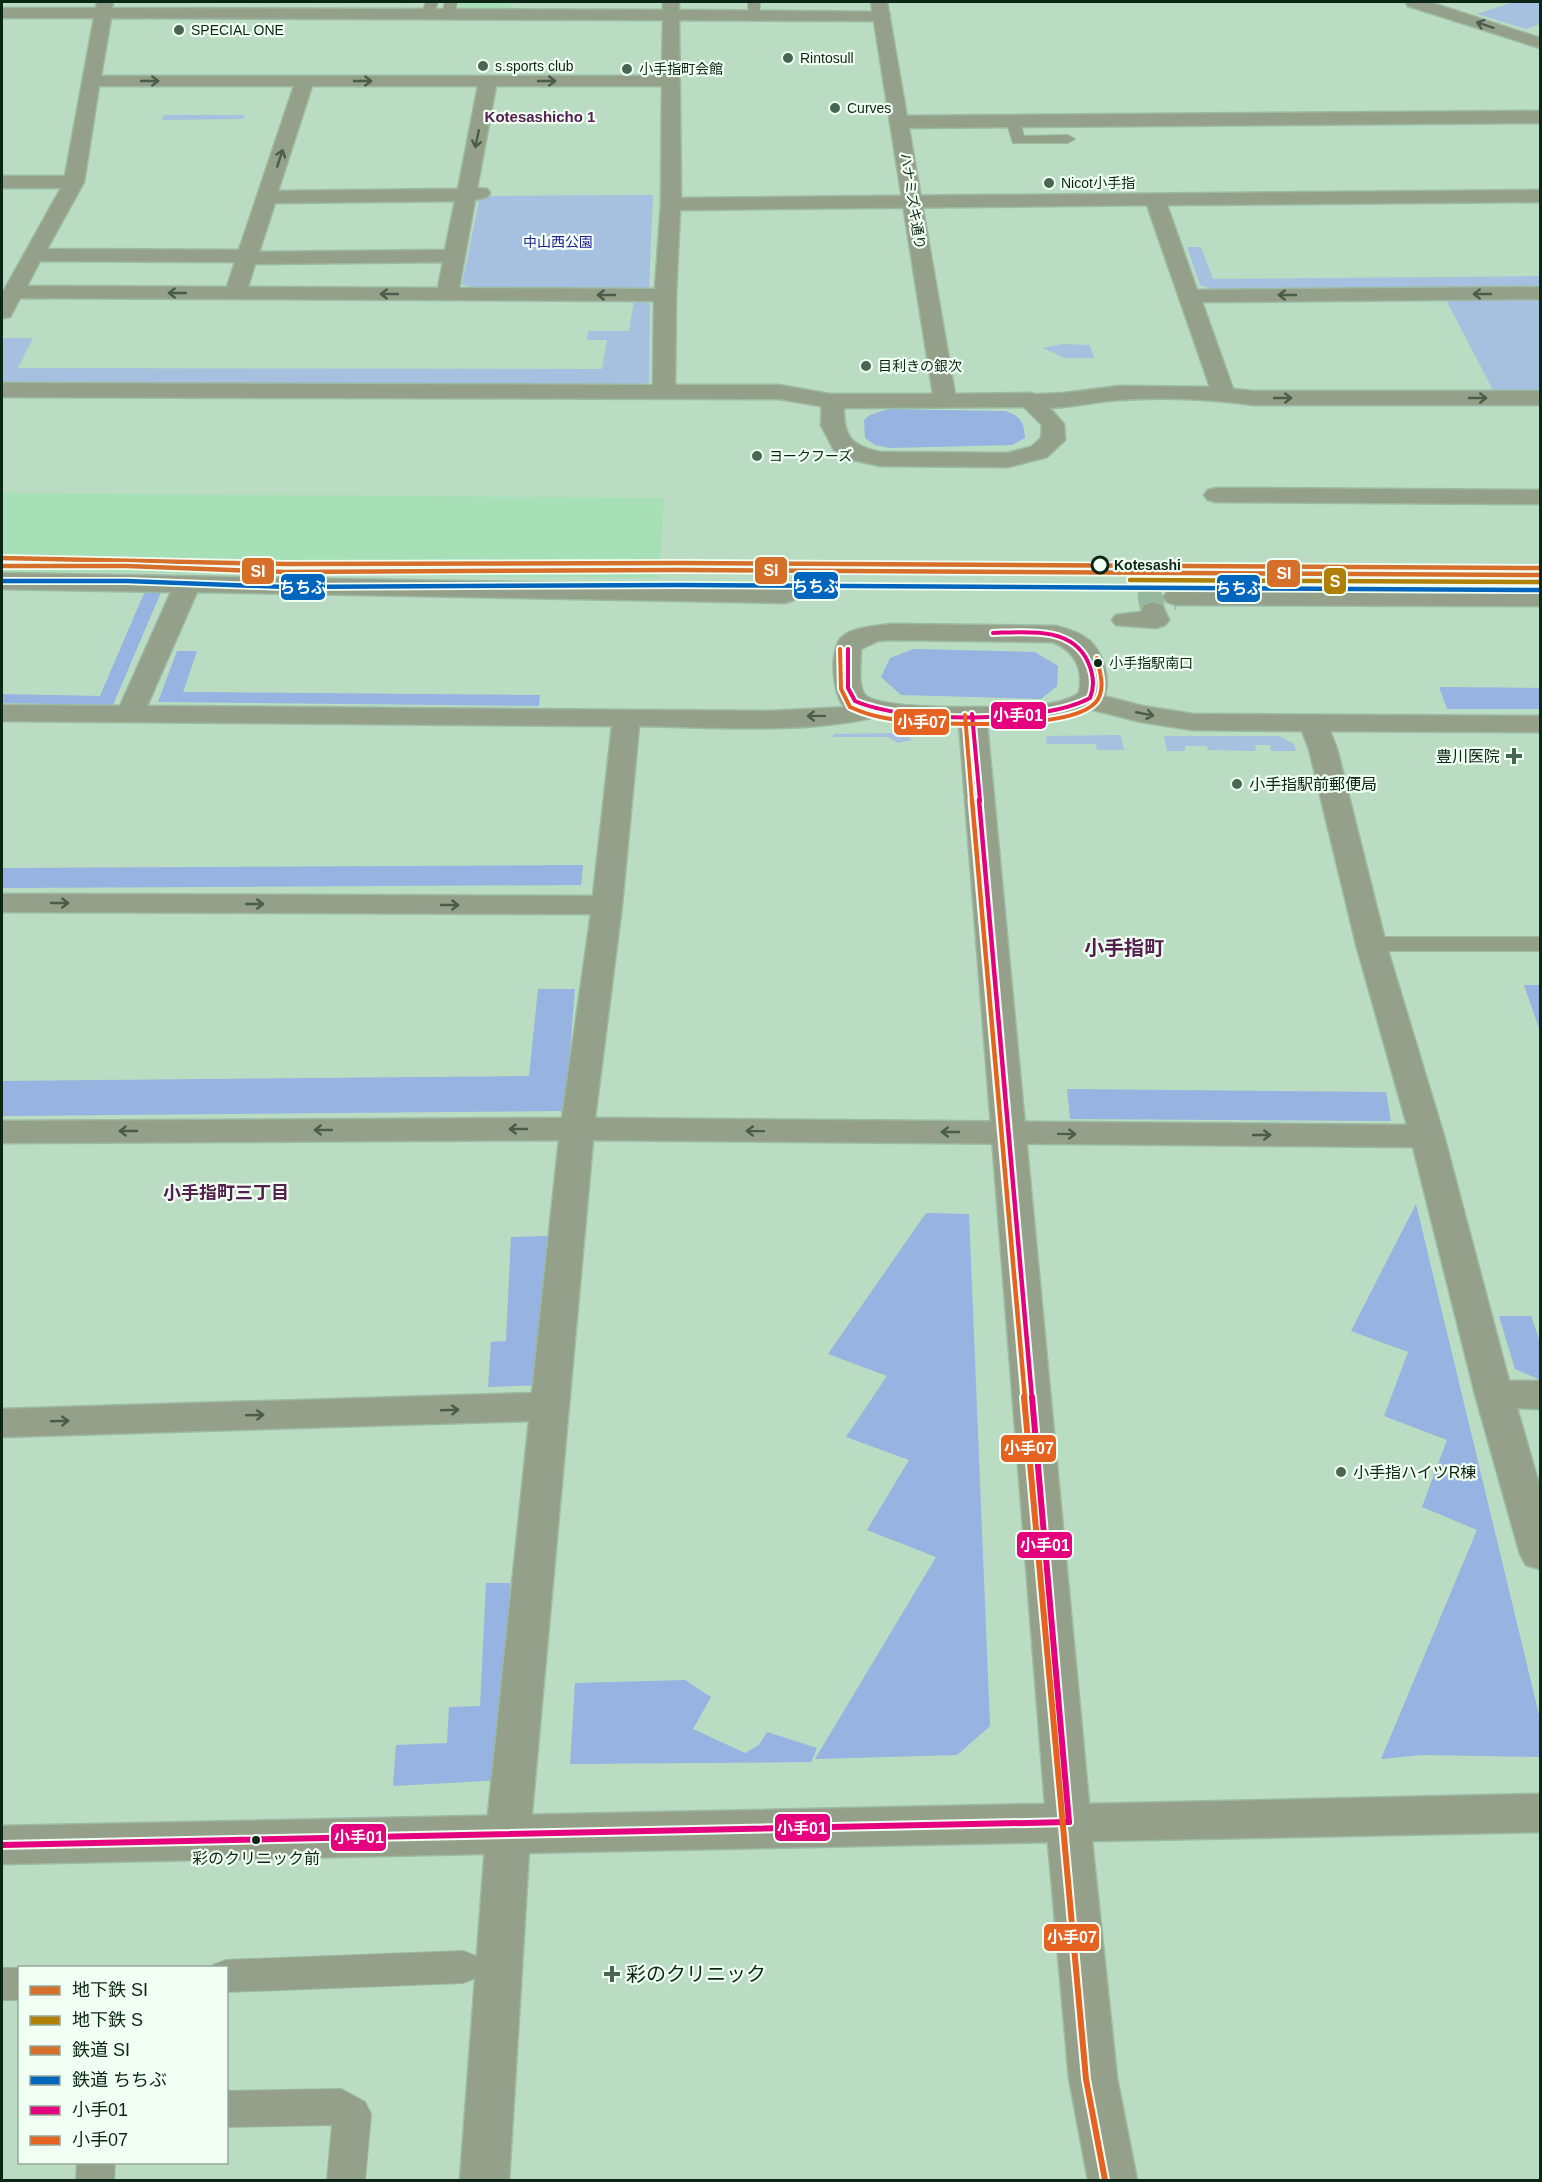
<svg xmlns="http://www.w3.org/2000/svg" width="1542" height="2182" font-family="Arial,'Noto Sans JP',sans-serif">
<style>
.built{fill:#a7dfb6}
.green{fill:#a6c1df}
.forest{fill:#96b3e1}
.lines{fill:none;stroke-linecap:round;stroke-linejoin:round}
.minor-tunnel{stroke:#96b89f;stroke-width:25;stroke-dasharray:25 13;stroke-linecap:butt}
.service-casing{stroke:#9cb9a4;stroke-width:2}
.minor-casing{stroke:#9cb9a4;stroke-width:3}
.tertiary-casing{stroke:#9cb9a4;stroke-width:3}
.service{fill:#95a08b;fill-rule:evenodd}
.minor{fill:#95a08b;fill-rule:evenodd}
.tertiary{fill:#95a08b;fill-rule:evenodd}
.bus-1-far2-casing{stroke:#f1fef3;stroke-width:8}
.bus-1-far1-casing{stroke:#f1fef3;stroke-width:9}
.bus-1-casing{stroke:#f1fef3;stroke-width:10}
.bus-2-far2-casing{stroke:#f1fef3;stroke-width:8}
.bus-2-far1-casing{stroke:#f1fef3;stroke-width:9}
.bus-2-casing{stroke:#f1fef3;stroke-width:10}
.bus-1-far2{stroke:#e5007d;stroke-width:4}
.bus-1-far1{stroke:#e5007d;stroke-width:4.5}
.bus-1{stroke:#e5007d;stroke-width:6}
.bus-2-far2{stroke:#e66221;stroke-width:4}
.bus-2-far1{stroke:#e66221;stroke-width:4.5}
.bus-2{stroke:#e66221;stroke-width:6}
.rail-1-casing{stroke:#f1fef3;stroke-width:8}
.rail-2-casing{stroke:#f1fef3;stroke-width:8}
.rail-1{stroke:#d66f2a;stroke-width:4.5}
.rail-2{stroke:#0065bd;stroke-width:4.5}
.metro-1-casing{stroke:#f1fef3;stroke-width:8}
.metro-2-casing{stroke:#f1fef3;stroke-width:8}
.metro-1{stroke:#d66f2a;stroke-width:4.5}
.metro-2{stroke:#b08006;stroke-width:4.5}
.oneway{stroke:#495d4a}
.poi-dot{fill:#486651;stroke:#f1fef3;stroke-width:2}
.stop-dot{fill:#f1fef3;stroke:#0b2614;stroke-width:3}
.bus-dot{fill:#0b2614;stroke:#f1fef3;stroke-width:2}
.labels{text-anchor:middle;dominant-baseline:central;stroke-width:4.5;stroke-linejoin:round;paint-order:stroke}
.far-poi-label{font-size:14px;fill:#0b2614;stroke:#f1fef3;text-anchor:start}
.far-street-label{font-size:14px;fill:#0b2614;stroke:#f1fef3}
.far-park-label{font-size:14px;fill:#229;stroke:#f1fef3}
.far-stop-label{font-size:14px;font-weight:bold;fill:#0b2614;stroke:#f1fef3;text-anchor:start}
.bus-label{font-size:14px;fill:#0b2614;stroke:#f1fef3;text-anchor:start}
.far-neighbourhood-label{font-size:15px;font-weight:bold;fill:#54204e;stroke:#f1fef3}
.poi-label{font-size:16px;fill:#0b2614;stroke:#f1fef3;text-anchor:start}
.near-bus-label{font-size:16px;fill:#0b2614;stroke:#f1fef3}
.neighbourhood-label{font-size:18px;font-weight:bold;fill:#54204e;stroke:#f1fef3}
.quarter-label{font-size:20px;font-weight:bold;fill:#54204e;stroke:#f1fef3}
.near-poi-label{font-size:20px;fill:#0b2614;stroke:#f1fef3;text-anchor:start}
.line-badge{stroke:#f1fef3;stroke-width:2}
.badge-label{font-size:16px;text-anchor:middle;font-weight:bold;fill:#fff}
</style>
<rect width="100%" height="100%" fill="#b9dcc2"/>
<g class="built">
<polygon points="460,2 514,2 512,8 458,8"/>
<polygon points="2,493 664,498 659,578 2,571"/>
</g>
<g class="green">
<polygon points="1513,2 1540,2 1540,24 1526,29 1477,14"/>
<polygon points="164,115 245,115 243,119 162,120"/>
<polygon points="653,195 649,287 640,290 476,290 462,284 480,196"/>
<polygon points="1187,247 1201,247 1213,279 1540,276 1540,287 1214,290 1200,285"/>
<polygon points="1540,299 1540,392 1494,392 1446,300"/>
<polygon points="634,300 641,300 650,304 649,382 635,387 2,383 2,338 33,338 18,368 602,369 607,340 587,340 588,331 629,331"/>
<polygon points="1063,344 1090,345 1094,358 1065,358 1043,348"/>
<polygon points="904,733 912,740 898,743 888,737 833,737 833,734"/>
<polygon points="1121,735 1124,750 1097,750 1096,744 1047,744 1046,736"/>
<polygon points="1164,736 1279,736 1294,744 1296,751 1271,751 1270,745 1255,745 1256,751 1208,750 1207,746 1185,746 1185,751 1167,751"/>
</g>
<g class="forest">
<path d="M888,409L1005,411C1021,416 1024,423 1025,438L1012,445L890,448L875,445L865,438L864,420L870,415Z"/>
<polygon points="145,591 161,592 113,705 2,703 2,694 100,696"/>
<polygon points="914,649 1035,652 1058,666 1057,686 1041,699 901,695 881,677 890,658"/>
<polygon points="177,651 197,651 183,692 540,695 539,706 158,702"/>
<polygon points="1439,687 1540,688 1540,709 1447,709"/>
<polygon points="583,865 581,885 2,888 2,868"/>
<polygon points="1524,985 1540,985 1540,1031"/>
<polygon points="538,989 575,989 565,1111 2,1116 2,1081 529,1076"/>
<polygon points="1067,1089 1386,1092 1391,1121 1070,1119"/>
<polygon points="1416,1204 1540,1719 1540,1757 1422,1755 1381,1759 1477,1530 1422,1507 1447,1440 1384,1416 1408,1352 1351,1331"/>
<polygon points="926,1213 969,1214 990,1726 957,1755 815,1759 936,1557 867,1530 909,1460 846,1437 887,1376 828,1354"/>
<polygon points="547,1236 543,1385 488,1387 491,1342 506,1341 511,1237"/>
<polygon points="1499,1316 1531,1316 1540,1342 1540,1380 1515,1369"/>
<polygon points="486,1583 510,1583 503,1780 393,1786 396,1745 447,1743 449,1707 480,1706"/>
<polygon points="685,1680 711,1697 693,1729 745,1753 759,1745 767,1732 817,1748 811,1762 570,1764 575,1683"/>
</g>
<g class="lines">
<polyline class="minor-tunnel" points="1153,610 1150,597 1176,597"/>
<defs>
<g id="service">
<polygon points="426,2 438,2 433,15 427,19 421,15"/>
<polygon points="445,2 457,2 453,18 448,19 442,15"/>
<polygon points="748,2 760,2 759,19 749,19"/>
<polygon points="1013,117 1020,121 1024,136 1068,135 1075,139 1068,143 1013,143 1006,121"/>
<polygon points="1371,937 1540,937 1540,951 1371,951 1363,949 1359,944 1363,939"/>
<polygon points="463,1951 476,1956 481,1967 476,1978 463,1983 226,1992 226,1968 212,1968 213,1965 226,1960"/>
<rect x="2" y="1968" width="18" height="32"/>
<polygon points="341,2089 365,2102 371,2114 365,2180 327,2180 332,2125 226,2127 226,2091"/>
<polygon points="77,2162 115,2162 114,2180 76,2180"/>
</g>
<g id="minor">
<path d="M97,2H113L112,8L663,10V2H679V10L888,12L890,16L882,21L679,20L681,198L1540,190V202L1167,205L1197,290L1540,287V299L1202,302L1233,389L1253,391H1540V405H1253C1211,399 1161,397 1119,400C1087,402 1053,413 1022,405L1019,400L1022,395L1064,393L1120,386L1210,387L1147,205L680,210L676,295L675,385H779L841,396L844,401L841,406L833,408L779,399L2,397V383L653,385L654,301L20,298L10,317L2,318V294L61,188H2V176H65L94,18H2V8H96ZM111,18L663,20L662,76H101ZM99,86H294L239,250L47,249L84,182ZM312,86H478L458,189L278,191ZM496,86H662L661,204L655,289L459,288L475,200L487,197L490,193L487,189L477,188ZM455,201L445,250L259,252L275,203ZM40,261L235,262L227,287L27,286ZM443,262L438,288L248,287L255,264Z"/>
<polygon points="1406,2 1429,2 1540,38 1540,48 1408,6"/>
<polygon points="1540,111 1540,123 900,128 893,126 891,122 893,118 900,116"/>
<polygon points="1216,488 1540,490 1540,504 1216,502 1208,500 1204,495 1208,490"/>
<path d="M2,573L785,587L794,590L798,595L794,600L785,603L197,592L147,706L771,711L850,707L874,701L884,703L888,709L884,715C805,735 720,727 639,726L622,905L595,1118L1407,1125L1356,944L1309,749L1302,731L1193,730L1141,722L1078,706L1074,700L1078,694L1088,692L1142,706L1193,714L1540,716V732L1330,731L1337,749L1386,944L1444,1136L1509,1381H1540V1409L1517,1408L1540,1488V1569L1526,1565L1520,1554L1475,1394L1413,1147L593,1140L530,1834L509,2180H460L486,1834L529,1421L2,1437V1409L532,1393L559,1140L2,1143V1121L562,1118L591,914L2,912V894L593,896L612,726L2,721V705L120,706L171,592L2,589Z"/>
<polygon points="1176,589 1540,590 1540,606 1176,605 1167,602 1163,597 1167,592"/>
<polygon points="1153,602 1162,605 1169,620 1165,625 1156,628 1116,625 1112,620 1116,615 1141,612 1144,605"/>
</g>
<g id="tertiary">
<path d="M871,2H887L955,394L1030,393L1038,395L1064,424L1065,440L1047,457L1008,467L880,466L849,459L834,450L821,425L822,401L825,396L833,394H933ZM1024,407L1042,425L1041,438L1031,447L1008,453L880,452C852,446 843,437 844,408Z"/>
<path d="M891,624L1056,626C1068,629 1081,633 1090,641C1105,655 1116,693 1095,707C1068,725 1018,723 987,724L1089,1804L1540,1794V1832L1092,1841L1117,2078L1137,2180H1088L1069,2078L1048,1842L2,1864V1826L1045,1804L959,723C934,723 863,722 845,707C832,695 829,649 842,637C853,627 877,626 891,624ZM891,640L1053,642C1075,651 1084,669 1079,693C1071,699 1063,701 1053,703C1026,708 881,712 865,695C857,685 861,661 861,649L878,641Z"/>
</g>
</defs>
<use href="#service" class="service-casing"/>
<use href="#minor" class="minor-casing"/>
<use href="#tertiary" class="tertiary-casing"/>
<use href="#service" class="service"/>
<use href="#minor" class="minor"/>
<use href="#tertiary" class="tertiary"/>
<defs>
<g id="bus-1-far2">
<path d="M848,649V688L855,701C904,723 1043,724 1090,698C1095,686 1093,673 1088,662C1072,626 1026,632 993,633"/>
<polyline points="972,714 980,801"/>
</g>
<polyline id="bus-1-far1" points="979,800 1032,1398"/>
<g id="bus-1">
<polyline points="1032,1397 1069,1822"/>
<polyline points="2,1845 1069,1822"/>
</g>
<g id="bus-2-far2">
<path d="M840,649L841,689L850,707C861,712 873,716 885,718C923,725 1071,732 1096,702C1106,690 1100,672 1097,658"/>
<polyline points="965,715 972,801"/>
</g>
<polyline id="bus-2-far1" points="972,800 1025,1398"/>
<polyline id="bus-2" points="1024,1397 1086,2079 1105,2180"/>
</defs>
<use href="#bus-1-far2" class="bus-1-far2-casing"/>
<use href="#bus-1-far1" class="bus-1-far1-casing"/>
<use href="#bus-1" class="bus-1-casing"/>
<use href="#bus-2-far2" class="bus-2-far2-casing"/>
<use href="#bus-2-far1" class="bus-2-far1-casing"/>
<use href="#bus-2" class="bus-2-casing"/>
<use href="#bus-1-far2" class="bus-1-far2"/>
<use href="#bus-1-far1" class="bus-1-far1"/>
<use href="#bus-1" class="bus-1"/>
<use href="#bus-2-far2" class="bus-2-far2"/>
<use href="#bus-2-far1" class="bus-2-far1"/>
<use href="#bus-2" class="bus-2"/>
<defs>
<polyline id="rail-1" points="2,558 285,564 680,563 1540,568"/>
<polyline id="rail-2" points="2,581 127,581 285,587 680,585 1540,590"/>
</defs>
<use href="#rail-1" class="rail-1-casing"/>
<use href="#rail-2" class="rail-2-casing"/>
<use href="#rail-1" class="rail-1"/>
<use href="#rail-2" class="rail-2"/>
<defs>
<polyline id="metro-1" points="2,566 127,566 285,572 680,570 1540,575"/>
<polyline id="metro-2" points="1130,580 1540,582"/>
</defs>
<use href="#metro-1" class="metro-1-casing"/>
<use href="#metro-2" class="metro-2-casing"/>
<use href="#metro-1" class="metro-1"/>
<use href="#metro-2" class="metro-2"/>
</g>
<defs><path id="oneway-shaft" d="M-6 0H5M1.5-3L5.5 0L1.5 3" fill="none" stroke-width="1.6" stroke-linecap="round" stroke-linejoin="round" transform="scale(1.5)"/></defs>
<g class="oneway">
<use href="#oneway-shaft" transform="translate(1485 25) rotate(-162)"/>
<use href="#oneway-shaft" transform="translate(150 81)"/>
<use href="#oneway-shaft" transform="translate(363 81)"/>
<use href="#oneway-shaft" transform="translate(547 81)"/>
<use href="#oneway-shaft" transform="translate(477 139) rotate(102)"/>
<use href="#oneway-shaft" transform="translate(280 158) rotate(-72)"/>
<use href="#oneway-shaft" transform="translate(177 293) rotate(-180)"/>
<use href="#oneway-shaft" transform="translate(389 294) rotate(-180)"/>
<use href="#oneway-shaft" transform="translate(1482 294) rotate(180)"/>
<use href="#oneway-shaft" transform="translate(606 295) rotate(-180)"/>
<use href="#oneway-shaft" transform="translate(1287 295) rotate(180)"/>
<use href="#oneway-shaft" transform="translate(1283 398)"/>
<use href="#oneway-shaft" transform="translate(1478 398)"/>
<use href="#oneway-shaft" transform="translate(1145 714) rotate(11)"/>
<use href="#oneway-shaft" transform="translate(816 716) rotate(179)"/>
<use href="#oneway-shaft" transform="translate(60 903)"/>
<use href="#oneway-shaft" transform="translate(255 904)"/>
<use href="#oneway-shaft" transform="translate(450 905)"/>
<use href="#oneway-shaft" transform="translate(518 1129) rotate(180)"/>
<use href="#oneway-shaft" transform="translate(323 1130) rotate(180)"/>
<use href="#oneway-shaft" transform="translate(128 1131) rotate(180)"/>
<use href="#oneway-shaft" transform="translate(755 1131) rotate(-179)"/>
<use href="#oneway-shaft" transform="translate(950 1132) rotate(-180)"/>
<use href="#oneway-shaft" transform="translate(1067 1134) rotate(1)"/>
<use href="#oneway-shaft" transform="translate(1262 1135)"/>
<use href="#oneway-shaft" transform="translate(450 1410) rotate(-2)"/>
<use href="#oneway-shaft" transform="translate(255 1415) rotate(-2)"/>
<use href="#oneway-shaft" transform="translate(60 1421) rotate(-2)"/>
</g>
<g class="poi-dot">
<circle cx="179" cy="30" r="6"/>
<circle cx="788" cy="58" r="6"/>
<circle cx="483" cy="66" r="6"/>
<circle cx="627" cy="69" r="6"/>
<circle cx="835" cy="108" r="6"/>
<circle cx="1049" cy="183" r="6"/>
<circle cx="866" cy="366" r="6"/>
<circle cx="757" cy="456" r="6"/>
<path d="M1511 747h6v6h6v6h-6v6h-6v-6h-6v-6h6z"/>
<circle cx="1237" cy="784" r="6"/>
<circle cx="1341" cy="1472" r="6"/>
<path d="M609 1965h6v6h6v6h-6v6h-6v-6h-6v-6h6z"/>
</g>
<circle class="stop-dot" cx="1100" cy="565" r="8"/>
<g class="bus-dot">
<circle cx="1098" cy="663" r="5"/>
<circle cx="256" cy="1840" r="5"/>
</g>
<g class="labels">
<g class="far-poi-label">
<text x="191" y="30">SPECIAL ONE</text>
<text x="800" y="58">Rintosull</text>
<text x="495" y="66">s.sports club</text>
<text x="639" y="69">小手指町会館</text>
<text x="847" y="108">Curves</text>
<text x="1061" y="183">Nicot小手指</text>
<text x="878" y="366">目利きの銀次</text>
<text x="769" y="456">ヨークフーズ</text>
</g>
<g class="far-street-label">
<text transform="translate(913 201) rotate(81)">ハナミズキ通り</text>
</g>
<g class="far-park-label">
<text x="558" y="242">中山西公園</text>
</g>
<g class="far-stop-label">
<text x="1114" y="565">Kotesashi</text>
</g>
<g class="bus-label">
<text x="1109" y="663">小手指駅南口</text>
</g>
<g class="far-neighbourhood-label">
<text x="540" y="116">Kotesashicho 1</text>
</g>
<g class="poi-label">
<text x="1500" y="756" text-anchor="end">豊川医院</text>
<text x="1249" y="784">小手指駅前郵便局</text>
<text x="1353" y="1472">小手指ハイツR棟</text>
</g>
<g class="near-bus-label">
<text x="256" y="1858">彩のクリニック前</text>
</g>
<g class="neighbourhood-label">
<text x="226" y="1193">小手指町三丁目</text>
</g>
<g class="quarter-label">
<text x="1124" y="948">小手指町</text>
</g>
<g class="near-poi-label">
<text x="626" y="1974">彩のクリニック</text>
</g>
</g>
<g class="line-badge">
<rect x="754" y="556" width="34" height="29" rx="6" fill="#d66f2a"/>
<rect x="241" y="557" width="34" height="28" rx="6" fill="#d66f2a"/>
<rect x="1266" y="559" width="35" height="29" rx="6" fill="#d66f2a"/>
<rect x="1323" y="567" width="24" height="28" rx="6" fill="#b08006"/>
<rect x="793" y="571" width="46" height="29" rx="6" fill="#0065bd"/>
<rect x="280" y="573" width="46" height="28" rx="6" fill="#0065bd"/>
<rect x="1216" y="574" width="45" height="29" rx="6" fill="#0065bd"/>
<rect x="990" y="701" width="57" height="29" rx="6" fill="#e5007d"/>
<rect x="893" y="708" width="57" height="28" rx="6" fill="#e66221"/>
<rect x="1000" y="1434" width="57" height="29" rx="6" fill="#e66221"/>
<rect x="1016" y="1531" width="57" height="28" rx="6" fill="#e5007d"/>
<rect x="774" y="1813" width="57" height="29" rx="6" fill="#e5007d"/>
<rect x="330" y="1823" width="57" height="29" rx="6" fill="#e5007d"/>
<rect x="1043" y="1923" width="57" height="29" rx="6" fill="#e66221"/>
</g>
<g class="badge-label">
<text x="771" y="576">SI</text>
<text x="258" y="577">SI</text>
<text x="1284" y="579">SI</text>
<text x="1335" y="587">S</text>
<text x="816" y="592">ちちぶ</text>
<text x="303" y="593">ちちぶ</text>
<text x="1239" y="594">ちちぶ</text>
<text x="1018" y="721">小手01</text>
<text x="922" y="728">小手07</text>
<text x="1029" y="1454">小手07</text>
<text x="1045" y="1551">小手01</text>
<text x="802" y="1834">小手01</text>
<text x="359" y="1843">小手01</text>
<text x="1072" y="1943">小手07</text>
</g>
<rect width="1542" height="2182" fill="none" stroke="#0b2614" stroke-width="6"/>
<rect x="18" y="1966" width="210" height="198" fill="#f1fef3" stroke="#95a89a" stroke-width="1.5"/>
<rect x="30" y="1986" width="30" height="9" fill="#d66f2a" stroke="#95a89a" stroke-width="1.5"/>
<text x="72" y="1996" font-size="18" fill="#0b2614">地下鉄 SI</text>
<rect x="30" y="2016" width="30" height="9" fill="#b08006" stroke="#95a89a" stroke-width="1.5"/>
<text x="72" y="2026" font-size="18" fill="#0b2614">地下鉄 S</text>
<rect x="30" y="2046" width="30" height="9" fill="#d66f2a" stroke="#95a89a" stroke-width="1.5"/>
<text x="72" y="2056" font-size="18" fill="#0b2614">鉄道 SI</text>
<rect x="30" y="2076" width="30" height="9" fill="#0065bd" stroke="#95a89a" stroke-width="1.5"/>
<text x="72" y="2086" font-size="18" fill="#0b2614">鉄道 ちちぶ</text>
<rect x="30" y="2106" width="30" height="9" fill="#e5007d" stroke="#95a89a" stroke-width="1.5"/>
<text x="72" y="2116" font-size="18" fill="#0b2614">小手01</text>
<rect x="30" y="2136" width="30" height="9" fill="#e66221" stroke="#95a89a" stroke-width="1.5"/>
<text x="72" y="2146" font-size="18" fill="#0b2614">小手07</text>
</svg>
